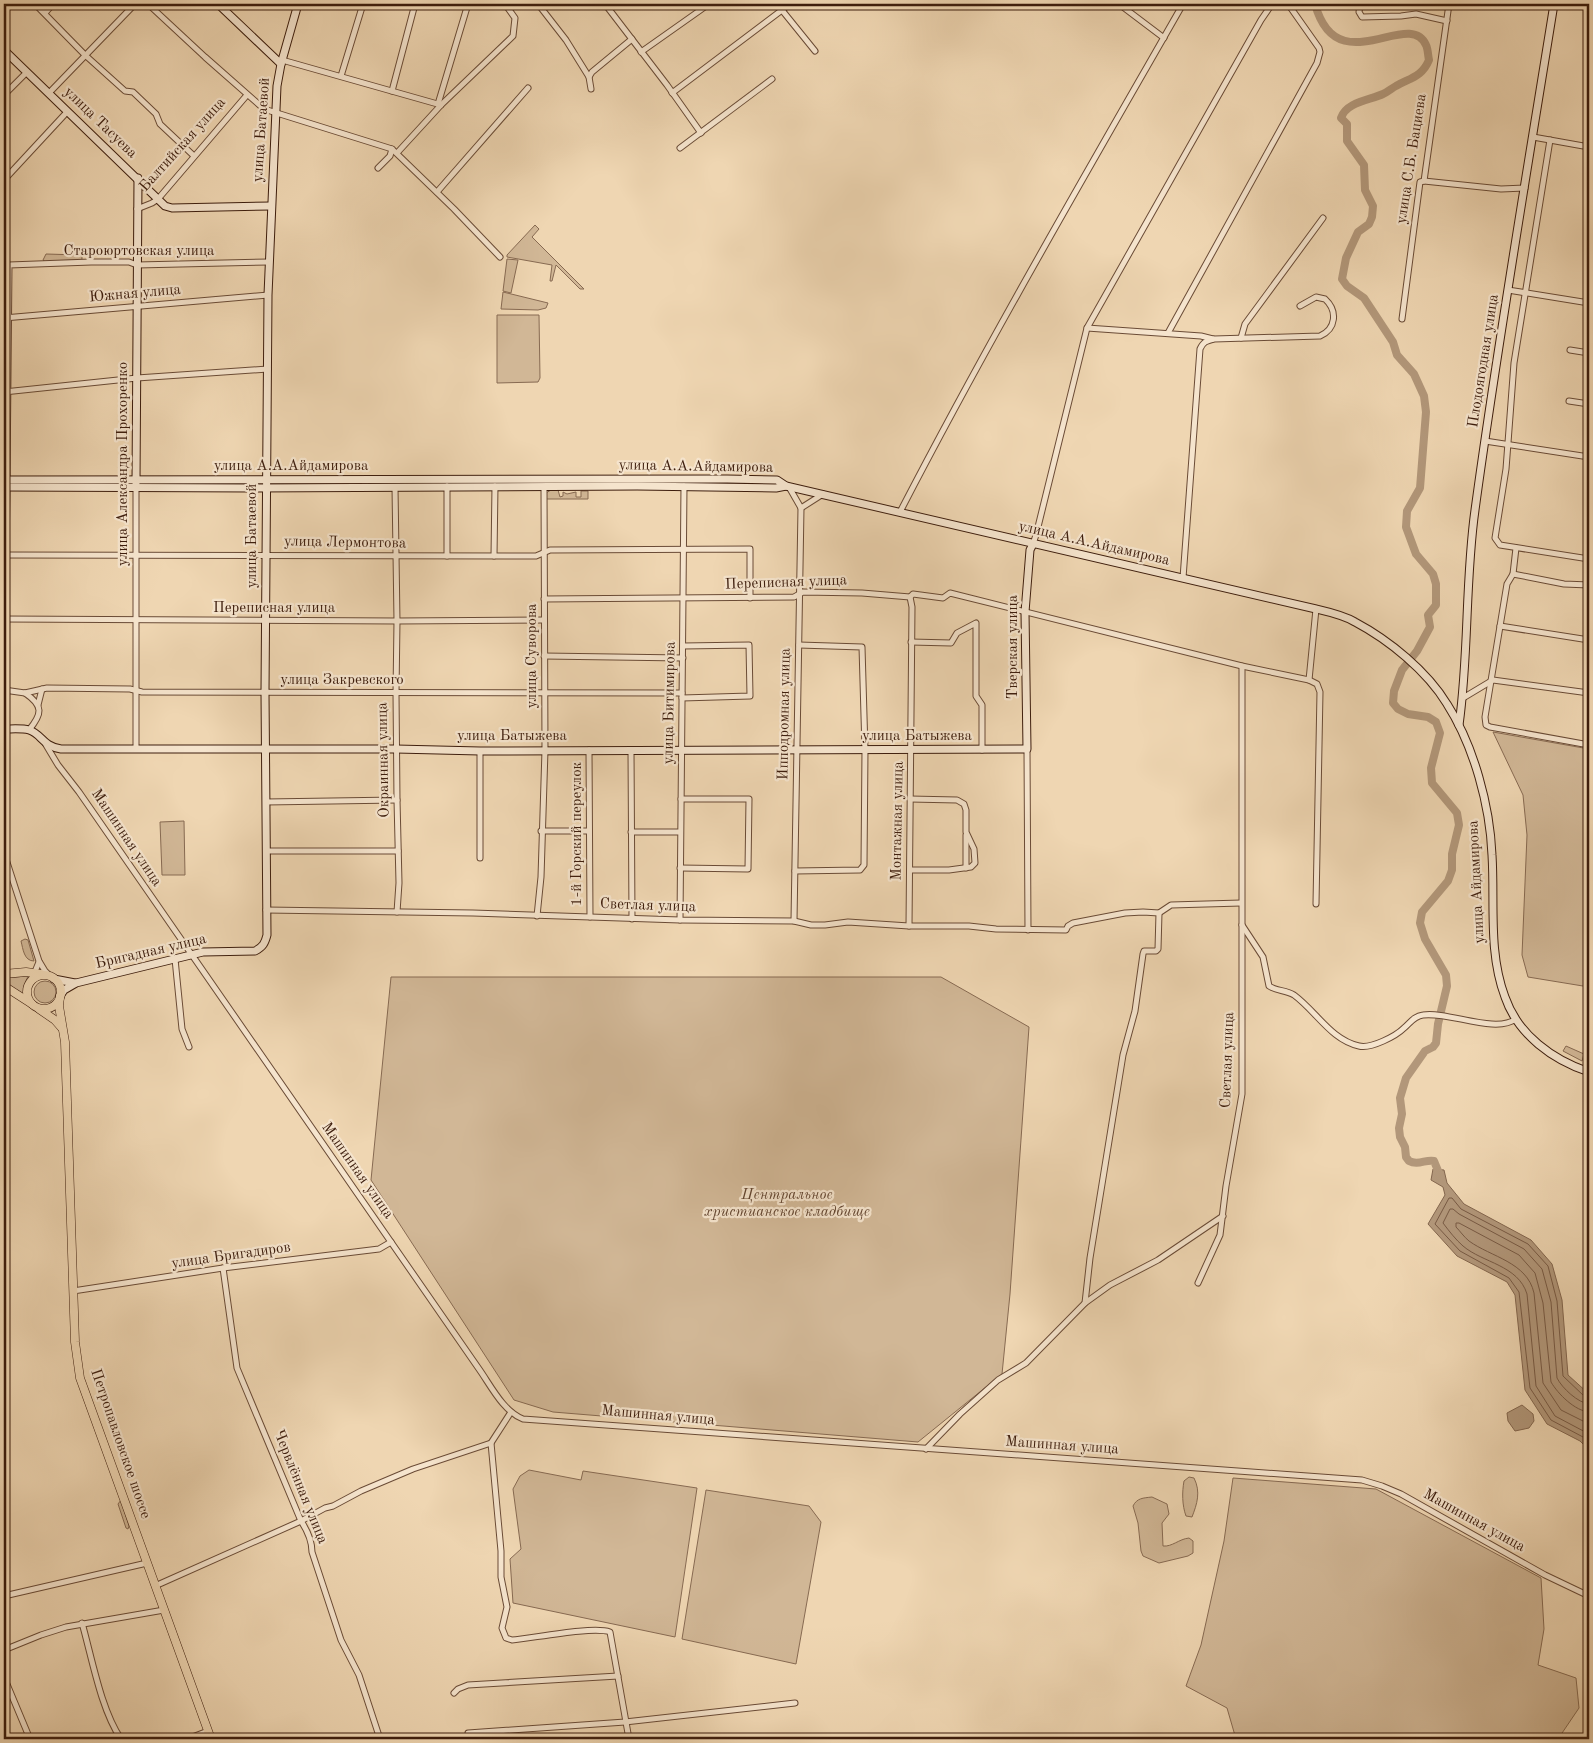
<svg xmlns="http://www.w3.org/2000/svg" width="1593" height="1743" font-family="'Old Standard TT',serif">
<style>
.green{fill:#d1b796;stroke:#876a52}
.water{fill:#b2977a;stroke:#83664e}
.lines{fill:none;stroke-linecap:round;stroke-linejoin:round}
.shore{stroke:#785a44;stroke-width:1}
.river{stroke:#b2977a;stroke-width:8}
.street-casing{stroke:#6a4b36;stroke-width:7}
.secondary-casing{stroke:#3d1d0d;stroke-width:9}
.primary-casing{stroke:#3d1d0d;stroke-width:9}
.street{stroke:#f5e4cd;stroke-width:5}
.secondary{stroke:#f5e4cd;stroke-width:7}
.primary{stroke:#efd6b2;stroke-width:8}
.labels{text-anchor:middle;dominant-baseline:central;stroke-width:4.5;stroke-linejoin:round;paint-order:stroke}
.street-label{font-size:15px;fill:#3d1d0d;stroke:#f5e4cd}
.park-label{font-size:15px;font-style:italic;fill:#62442f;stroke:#f5e4cd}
</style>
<rect width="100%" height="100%" fill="#efd6b2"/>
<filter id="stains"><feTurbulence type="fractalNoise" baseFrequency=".004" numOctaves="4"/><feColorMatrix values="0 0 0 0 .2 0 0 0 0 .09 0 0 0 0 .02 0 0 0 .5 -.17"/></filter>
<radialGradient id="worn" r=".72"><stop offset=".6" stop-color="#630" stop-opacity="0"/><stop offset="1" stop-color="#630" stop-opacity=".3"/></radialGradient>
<g class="green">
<polygon points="535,225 539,229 532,237 584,289 580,289 556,265 552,281 550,281 552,265 507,257 507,255"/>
<polygon points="46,254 80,255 82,257 82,259 79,260 50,261 47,263 43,260"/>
<polygon points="507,259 518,260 511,293 503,291"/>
<polygon points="503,292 548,303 546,308 538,310 501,309"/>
<polygon points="497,315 539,315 540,378 538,382 497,383"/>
<polygon points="551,490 558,490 560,497 563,496 563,492 567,494 576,492 576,497 581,497 581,491 588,491 588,499 546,499 546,493"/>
<polygon points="1493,732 1589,749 1589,987 1528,977 1522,955 1527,835 1523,795"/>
<polygon points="184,821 185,875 162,875 160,822"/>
<path d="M25,939L28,940L34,961C24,961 23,949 21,941Z"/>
<polygon points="28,976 24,986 25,997 4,983 4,978"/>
<polygon points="391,977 941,977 1029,1027 1010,1294 1002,1374 918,1442 553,1412 514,1400 371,1180"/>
<circle cx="45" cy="992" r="11"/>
<polygon points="1566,1046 1584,1054 1582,1061 1563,1051"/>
<polygon points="529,1470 581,1480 583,1471 697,1488 675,1637 513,1603 510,1559 521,1549 513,1489 520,1476"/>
<path d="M1189,1477L1194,1478C1201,1492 1197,1504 1192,1517L1186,1516C1182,1505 1182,1492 1184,1481Z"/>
<polygon points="1233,1478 1376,1489 1541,1578 1544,1629 1538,1665 1576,1678 1579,1708 1558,1739 1236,1739 1227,1708 1186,1686 1201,1645 1224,1541"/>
<polygon points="706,1490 809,1506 821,1522 796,1664 682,1639"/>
<path d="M1152,1497L1167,1504L1169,1514L1162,1523L1163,1546C1172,1547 1179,1539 1189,1538L1193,1541V1553L1188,1556L1159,1563L1143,1556L1141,1551L1138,1523L1133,1506C1137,1498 1143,1498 1152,1497Z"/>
<polygon points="121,1500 129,1526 128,1529 126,1528 118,1504"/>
</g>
<g class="water">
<polygon points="1433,1169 1444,1170 1447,1183 1464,1204 1531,1240 1552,1264 1562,1300 1568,1375 1589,1394 1589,1450 1580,1441 1547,1424 1525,1390 1515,1295 1507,1282 1457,1256 1428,1224 1445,1195 1443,1187 1431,1180"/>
<polygon points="1522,1405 1533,1414 1534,1421 1529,1428 1515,1431 1508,1421 1507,1413"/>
</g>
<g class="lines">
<g class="shore">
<polyline points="1589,1398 1584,1396 1563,1376 1557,1301 1548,1266 1528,1244 1461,1209 1452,1198 1449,1198 1435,1224 1460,1251 1509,1278 1519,1292 1530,1388 1551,1420 1583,1437 1589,1443"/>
<path d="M1589,1404C1578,1403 1562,1388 1557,1378L1551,1302L1542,1269L1524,1249L1459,1214L1453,1209H1450L1443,1223C1449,1231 1456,1240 1463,1246C1483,1263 1518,1265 1527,1294L1536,1386L1555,1416L1589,1434"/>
<path d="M1589,1412C1575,1411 1558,1394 1551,1382L1543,1303L1535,1273L1519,1255L1459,1223H1456V1227C1460,1231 1464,1237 1469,1241C1491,1257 1527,1262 1534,1293L1543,1383L1561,1410L1589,1424"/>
</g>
<path class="river" d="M1315,4C1337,84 1409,7 1426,45C1428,49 1428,56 1429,60C1422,77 1410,78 1396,86C1392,88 1388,92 1383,94C1370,100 1346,102 1341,118L1347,124V141L1364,165L1365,190L1373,206L1372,217L1369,224L1358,232L1346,258L1342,279L1347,286L1364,298L1393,342L1397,355L1414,374L1424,396L1426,412L1420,488L1407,511L1406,527L1416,554L1433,574L1436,584V605L1428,615L1430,627L1417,651L1402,670L1394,691L1393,703L1398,709L1408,714L1428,717L1436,722L1440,733L1431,768L1432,783L1457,813L1459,825L1452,854V870L1448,881L1422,912L1420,923L1425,939L1446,975L1447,986L1438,1024L1436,1043L1433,1047L1425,1051L1406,1078L1400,1098L1402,1114L1399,1128L1400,1137L1405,1147L1406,1157L1409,1161C1418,1166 1426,1159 1434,1161L1441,1178"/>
<defs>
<g id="street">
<polyline points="35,4 85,55 125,91 133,92 156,114 160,124 194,156"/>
<polyline points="148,4 205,57 264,109 392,149 454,209 500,257"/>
<polyline points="538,4 566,40 589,77"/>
<polyline points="605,4 667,85 701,133"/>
<polyline points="777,4 815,51"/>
<polyline points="1119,4 1164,38"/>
<polyline points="1360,4 1359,12 1362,17 1401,16 1416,14 1447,21"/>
<polyline points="1566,4 1589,7"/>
<polyline points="45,13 53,4"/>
<polyline points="641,52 709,4"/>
<polyline points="282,60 441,105"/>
<polyline points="341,76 363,4"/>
<polyline points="591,89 589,77 592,72 632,39"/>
<polyline points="392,91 415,4"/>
<polyline points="49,93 135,4"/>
<polyline points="672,93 790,4"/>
<polyline points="4,95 27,72"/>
<polyline points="438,104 468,4"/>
<polyline points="1533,137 1589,147"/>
<polyline points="1550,140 1514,363 1506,469 1495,538 1500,545 1589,559"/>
<polyline points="680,148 772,79"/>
<polyline points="397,153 441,105 513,36 515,18 505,4"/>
<polyline points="378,168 390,156 392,149"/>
<polyline points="4,180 67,112"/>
<polyline points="1424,181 1501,189 1525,188"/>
<polyline points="437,192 528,88"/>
<polyline points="137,209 152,203 158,199 247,95"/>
<polyline points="1508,290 1589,303"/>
<polyline points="4,318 268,295"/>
<polyline points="1402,319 1420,182 1424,181 1449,4"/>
<polyline points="1087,328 1201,336 1213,339"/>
<polyline points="1168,333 1317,63 1320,52 1319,48 1288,4"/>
<polyline points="1241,338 1245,324 1323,218"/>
<polyline points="1570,350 1589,353"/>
<polyline points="4,392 137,378 268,369"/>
<polyline points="1569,401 1589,404"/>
<polyline points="1485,441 1589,457"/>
<polyline points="7,480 9,265 91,262 129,262 137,265 269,262"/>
<polyline points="447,486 447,556"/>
<polyline points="395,487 397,621 396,693 397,800 399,883 397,912"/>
<polyline points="789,487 801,508 794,921"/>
<polyline points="801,508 823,494"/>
<path d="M900,512C989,340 1087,172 1183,4"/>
<polyline points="1033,544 1036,535 1087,328 1261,20 1272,4"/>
<polyline points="1516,548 1513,574 1507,584 1505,596 1485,717 1486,725 1490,727 1589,745"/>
<polyline points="4,555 536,556 550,550 750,549 750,598"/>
<polyline points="494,556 495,486"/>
<polyline points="1513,574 1564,584 1589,585"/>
<path d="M1183,578L1200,349C1203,342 1206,341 1214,339L1320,336C1336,329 1338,311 1325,299L1316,297L1300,306"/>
<polyline points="544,599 794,597 803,592 862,593 910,597 913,594 943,598 950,593 1242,666 1309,680 1316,609"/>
<polyline points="4,619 397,621 543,620"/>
<polyline points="1500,626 1589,640"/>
<polyline points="911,642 951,643 957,633 976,623 976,696 982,705 982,750"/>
<polyline points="544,656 683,658"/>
<polyline points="1309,680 1317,684 1320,692 1316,904"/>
<polyline points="4,689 7,487"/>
<polyline points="4,690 25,693 47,688 130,689 142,692 682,693"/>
<path d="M25,693C44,706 42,714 29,730"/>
<polyline points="682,698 750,696 749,645 683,646"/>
<polyline points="1463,698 1493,680 1589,693"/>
<polyline points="38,705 42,689"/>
<path d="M46,745L58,765L79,792L479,1369C491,1386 503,1411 523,1419L1362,1480L1382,1486L1401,1494L1545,1575L1589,1596"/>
<polyline points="136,749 136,488"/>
<polyline points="1027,749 1028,930"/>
<polyline points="589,750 590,917"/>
<polyline points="631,750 632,919"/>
<polyline points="266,802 397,800"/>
<polyline points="541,831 589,831"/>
<polyline points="631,832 680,832"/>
<polyline points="966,835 966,868"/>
<polyline points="266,851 398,851"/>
<polyline points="4,853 39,961 45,971 50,976"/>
<polyline points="480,858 480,751"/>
<polyline points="680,868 748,869 749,799 681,799"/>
<polyline points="910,870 949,870 971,867 975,863 974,849 966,832 966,810 964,804 957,800 910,799"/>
<polyline points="795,871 860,870 864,865 865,750 862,647 799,645"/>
<polyline points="266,910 473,913 680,920 794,921 811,925 825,925 848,922 909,926 969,926 996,929 1066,930 1068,926 1073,923 1125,913 1143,912 1159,913 1171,905 1241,903"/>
<polyline points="537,916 541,877 545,750 544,486"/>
<polyline points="680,920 684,486"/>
<path d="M1242,925L1263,957L1269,986C1276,991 1286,990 1294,995C1316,1011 1331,1040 1359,1046C1371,1049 1396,1036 1404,1028C1410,1023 1414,1016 1423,1015C1448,1011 1495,1034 1516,1019"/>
<polyline points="909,926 912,607 910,597"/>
<polyline points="175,959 182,1029 189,1047"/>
<polyline points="31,981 39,962"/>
<path d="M223,1268L237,1368L301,1521C307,1530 312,1541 312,1552L341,1640L359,1675L380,1739"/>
<polyline points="1198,1283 1220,1235 1226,1186 1242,1094 1242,666"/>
<polyline points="73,1291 223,1268 379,1249 391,1242"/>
<polyline points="1085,1303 1110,1285 1158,1260 1223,1216"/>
<path d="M491,1443L501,1551V1577L507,1607L502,1628L506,1638L512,1640C534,1638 593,1626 610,1632L629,1739"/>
<polyline points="926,1449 960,1414 998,1380 1026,1363 1085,1303 1090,1258 1123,1055 1135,1011 1143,954 1144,951 1156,951 1158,949 1159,913"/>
<polyline points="155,1586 301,1521 325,1508 333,1506 361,1491 413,1469 491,1443 511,1412"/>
<polyline points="4,1596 147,1563"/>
<path d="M82,1623C92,1658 101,1710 121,1739"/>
<polyline points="4,1650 41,1635 66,1627 164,1610"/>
<polyline points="4,1677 30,1739"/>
<polyline points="454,1693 458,1689 468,1685 618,1676"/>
<polyline points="468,1733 625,1722 795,1703"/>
<polyline points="187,1739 208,1731"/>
</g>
<g id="secondary">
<polyline points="218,4 281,64"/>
<polyline points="4,50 165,206 172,208 271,206"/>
<path d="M4,480L727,479L777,480L786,486L1316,609C1329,612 1343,615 1355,622C1389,640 1427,671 1447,704C1474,746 1490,806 1492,855C1495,902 1488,952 1505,997C1518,1035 1553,1060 1589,1072"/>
<polyline points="136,483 138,178"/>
<polyline points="4,487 254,488 637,486 776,488 786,486"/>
<path d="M1459,725C1469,654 1465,581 1475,510C1498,341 1527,172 1554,4"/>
<path d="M4,729C12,729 22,728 29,730C42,734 42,746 61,749H396L480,751L1027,749L1025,612L1030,550L1033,544"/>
<polyline points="54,979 75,983"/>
<path d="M60,996L64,990L76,983L203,952L255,951C263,947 265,943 267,935L265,693L268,295L277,86L281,64L298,4"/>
</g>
<g id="primary">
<polyline points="4,974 26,972 41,974"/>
<circle cx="44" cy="992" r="17"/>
<polyline points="4,986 32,1004"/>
<polyline points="60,996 59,1006 65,1042 75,1342 80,1378 211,1739"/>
<polyline points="39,1009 55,1020 62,1028"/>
</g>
</defs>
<use href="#street" class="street-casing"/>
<use href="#secondary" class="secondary-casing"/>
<use href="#primary" class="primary-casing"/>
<use href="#street" class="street"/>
<use href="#secondary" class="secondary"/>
<use href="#primary" class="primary"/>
</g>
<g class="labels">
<g class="street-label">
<text transform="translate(100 123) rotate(44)">улица Тасуева</text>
<text transform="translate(262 130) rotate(-86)">улица Батаевой</text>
<text transform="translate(183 145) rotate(-48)">Балтийская улица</text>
<text transform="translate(1412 159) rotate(-81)">улица С.Б. Бациева</text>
<text x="139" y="251">Староюртовская улица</text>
<text transform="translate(135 294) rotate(-5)">Южная улица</text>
<text transform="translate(1484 361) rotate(-81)">Плодоягодная улица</text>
<text transform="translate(123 464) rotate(-90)">улица Александра Прохоренко</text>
<text x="291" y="466">улица А.А.Айдамирова</text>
<text transform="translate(696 467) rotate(1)">улица А.А.Айдамирова</text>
<text transform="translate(252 536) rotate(-90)">улица Батаевой</text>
<text transform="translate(345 543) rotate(1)">улица Лермонтова</text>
<text transform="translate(1094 544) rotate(13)">улица А.А.Айдамирова</text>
<text transform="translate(786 583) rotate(-2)">Переписная улица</text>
<text x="274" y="608">Переписная улица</text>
<text transform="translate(1013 647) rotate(-90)">Тверская улица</text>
<text transform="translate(532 656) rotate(-90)">улица Суворова</text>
<text x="342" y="680">улица Закревского</text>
<text transform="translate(670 703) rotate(-89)">улица Битимирова</text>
<text transform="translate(785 714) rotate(-89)">Ипподромная улица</text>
<text x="512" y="736">улица Батыжева</text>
<text x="917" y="736">улица Батыжева</text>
<text transform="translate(384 760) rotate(-91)">Окраинная улица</text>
<text transform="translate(898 821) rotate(-89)">Монтажная улица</text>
<text transform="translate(577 834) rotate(-90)">1-й Горский переулок</text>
<text transform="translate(126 838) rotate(56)">Машинная улица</text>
<text transform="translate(1477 882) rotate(-93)">улица Айдамирова</text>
<text transform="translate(648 906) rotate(2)">Светлая улица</text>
<text transform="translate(151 952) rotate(-13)">Бригадная улица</text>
<text transform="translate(1228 1060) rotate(-88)">Светлая улица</text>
<text transform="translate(357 1171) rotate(55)">Машинная улица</text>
<text transform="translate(231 1256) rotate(-8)">улица Бригадиров</text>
<text transform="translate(658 1416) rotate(5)">Машинная улица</text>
<text transform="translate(120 1444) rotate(71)">Петропавловское шоссе</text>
<text transform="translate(1062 1446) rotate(4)">Машинная улица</text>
<text transform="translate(300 1487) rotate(68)">Червлённая улица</text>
<text transform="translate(1474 1521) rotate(29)">Машинная улица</text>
</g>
<g class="park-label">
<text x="787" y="1195">Центральное<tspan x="787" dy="17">христианское кладбище</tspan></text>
</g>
</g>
<rect width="1593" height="1743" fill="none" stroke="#efd6b2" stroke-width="20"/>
<rect x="5" y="5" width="1583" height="1733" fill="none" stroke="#3d1d0d" stroke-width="2.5"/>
<rect x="10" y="10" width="1573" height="1723" fill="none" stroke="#3d1d0d"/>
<rect width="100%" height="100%" filter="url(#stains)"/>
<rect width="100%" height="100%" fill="url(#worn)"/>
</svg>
